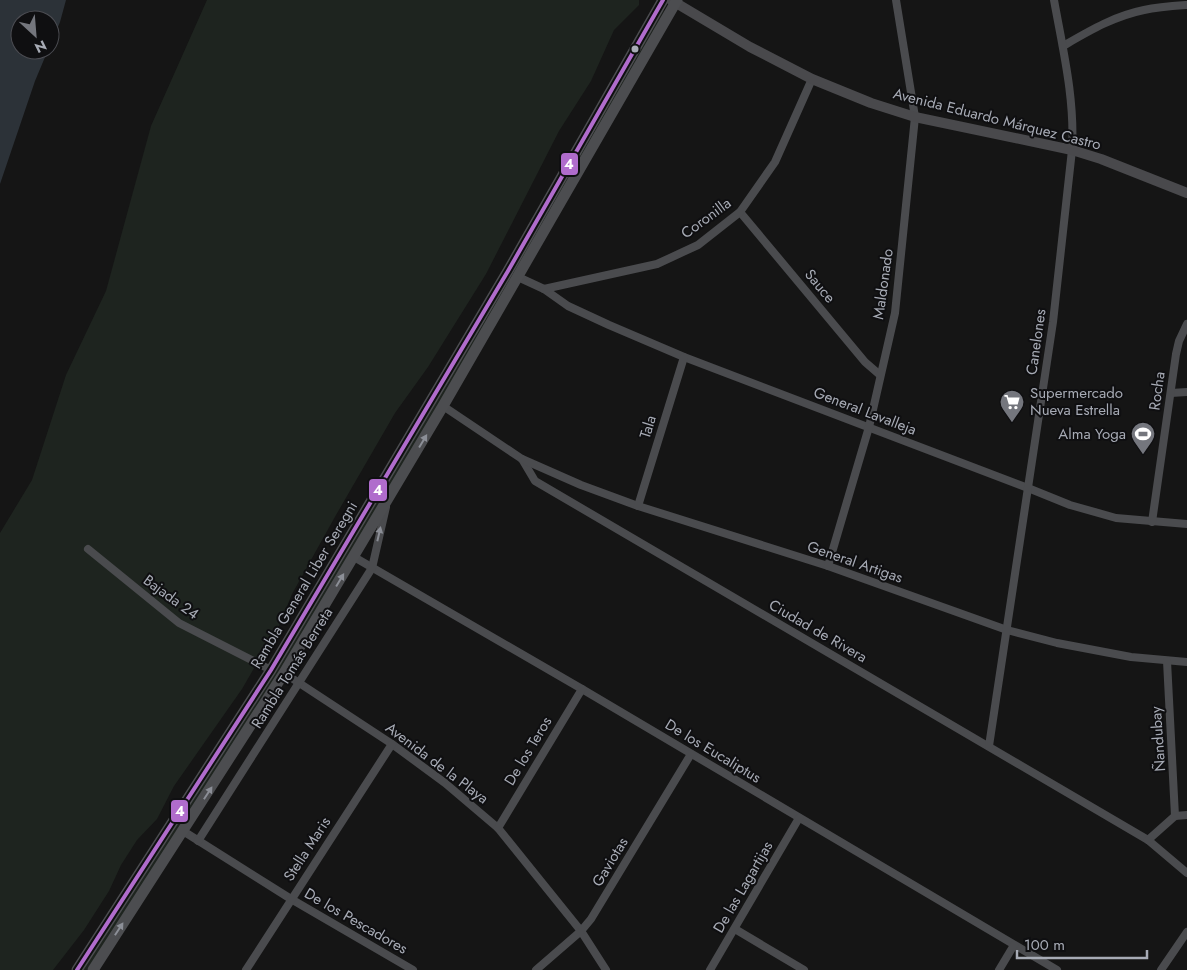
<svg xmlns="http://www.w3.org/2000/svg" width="1187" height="970" font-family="Jost,sans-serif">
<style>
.green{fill:#1e241f}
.water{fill:#2c3238}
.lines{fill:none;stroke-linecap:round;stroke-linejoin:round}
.street{stroke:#4a4b4e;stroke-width:8}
.secondary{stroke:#49494c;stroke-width:10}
.primary{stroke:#4c4d50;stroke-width:11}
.bus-1-casing{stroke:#0f0f11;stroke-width:8}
.bus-1{stroke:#b06ccc;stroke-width:4}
.oneway{fill:#8c8f97}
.oneway2{fill:#8b8e96}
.bus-dot{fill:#a7abb5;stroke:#0f0f11;stroke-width:2}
.labels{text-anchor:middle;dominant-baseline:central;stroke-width:4;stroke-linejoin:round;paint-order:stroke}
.street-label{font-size:15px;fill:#a7abb5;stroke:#0f0f11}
.poi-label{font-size:15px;fill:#a7abb5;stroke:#0f0f11;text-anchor:start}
.line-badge{stroke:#0f0f11;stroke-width:2}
.badge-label{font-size:14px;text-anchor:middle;font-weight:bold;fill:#fff}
</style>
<rect width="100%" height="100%" fill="#151515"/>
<g class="green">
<polygon points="207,0 639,0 639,5 614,30 591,81 559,131 486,274 428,367 395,413 336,515 292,594 274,638 257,663 242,689 174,786 157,819 137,840 121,865 109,891 84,930 53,970 0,970 0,533 32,480 66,375 106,291 151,126"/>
<polygon points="663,11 664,11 505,293 278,675 87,970 82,970 175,828"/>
</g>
<polygon class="water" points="0,0 66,0 60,22 50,46 50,20 20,20 20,50 48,50 35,81 0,184"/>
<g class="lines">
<g class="street">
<path d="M1063,46C1089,31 1114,16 1144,10C1158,7 1173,6 1187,5"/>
<polyline points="740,212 865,362 880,375"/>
<polyline points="518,277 544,289 568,306 609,325 684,357 1028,488 1070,505 1116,518 1187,524"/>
<polyline points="544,289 657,264 698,245 740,212 775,162 812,79"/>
<polyline points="1171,393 1187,392"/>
<polyline points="443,406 522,459 535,481 1148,840 1187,873"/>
<polyline points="522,459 581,485 638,506 828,566 1007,630 1057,643 1131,657 1187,662"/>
<polyline points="638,506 684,357"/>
<polyline points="1152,522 1176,354 1179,341 1187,324"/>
<polyline points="88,549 179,623 271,670"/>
<polyline points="354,557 582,689 1057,970"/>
<polyline points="828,566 869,427 895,313 915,117 896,0"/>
<polyline points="1167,661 1175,816"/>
<polyline points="284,673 392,744 445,783 498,828 581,931 606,970"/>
<path d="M989,746L1053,322L1072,150C1075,99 1063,50 1054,0"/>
<polyline points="498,828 582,689"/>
<polyline points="183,831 291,899 413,970"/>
<polyline points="1148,840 1175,816 1187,815"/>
<polyline points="198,841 372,568 386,507"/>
<polyline points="735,929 804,970"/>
<polyline points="246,970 392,744"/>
<polyline points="536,970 581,931 591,919 691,754"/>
<polyline points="710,970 799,818"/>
<polyline points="999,970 1014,945"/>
<polyline points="1161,970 1187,932"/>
</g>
<polyline class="secondary" points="671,0 750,47 812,79 871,103 915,117 1072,150 1101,159 1187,193"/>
<g class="primary">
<polyline points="77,970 271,670 508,271 663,0"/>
<polyline points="93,970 284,673 443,406 677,0"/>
</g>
<defs>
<polyline id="bus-1" points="77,970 271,670 508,271 663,0"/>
</defs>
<use href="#bus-1" class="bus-1-casing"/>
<use href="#bus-1" class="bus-1"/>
</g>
<defs><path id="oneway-solid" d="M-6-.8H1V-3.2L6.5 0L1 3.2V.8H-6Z" transform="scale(1.25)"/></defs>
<g class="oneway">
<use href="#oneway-solid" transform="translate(423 441) rotate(-59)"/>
<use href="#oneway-solid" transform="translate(340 580) rotate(-59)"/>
<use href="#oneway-solid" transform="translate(208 793) rotate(-57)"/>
<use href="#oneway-solid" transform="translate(119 929) rotate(-57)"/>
</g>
<use class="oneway2" href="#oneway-solid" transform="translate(379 534) rotate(-77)"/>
<defs>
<symbol id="supermarket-pin" viewBox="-11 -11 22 30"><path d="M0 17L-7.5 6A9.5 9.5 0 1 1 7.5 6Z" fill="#74767d" stroke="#0f0f11"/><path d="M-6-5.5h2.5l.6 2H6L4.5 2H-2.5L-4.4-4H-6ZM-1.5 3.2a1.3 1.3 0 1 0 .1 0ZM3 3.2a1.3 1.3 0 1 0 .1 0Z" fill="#fff"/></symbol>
<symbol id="stadium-pin" viewBox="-11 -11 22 30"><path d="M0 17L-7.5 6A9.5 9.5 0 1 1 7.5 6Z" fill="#74767d" stroke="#0f0f11"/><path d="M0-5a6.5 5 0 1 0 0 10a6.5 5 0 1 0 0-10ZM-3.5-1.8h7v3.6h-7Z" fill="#fff"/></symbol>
</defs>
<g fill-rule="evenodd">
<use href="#supermarket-pin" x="998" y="388" width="28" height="38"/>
<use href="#stadium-pin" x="1129" y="420" width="28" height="38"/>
</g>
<circle class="bus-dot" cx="635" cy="49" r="4.5"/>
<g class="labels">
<g class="street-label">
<text transform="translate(997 119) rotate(14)">Avenida Eduardo Márquez Castro</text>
<text transform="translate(706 218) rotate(-36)">Coronilla</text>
<text transform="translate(883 284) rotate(-82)">Maldonado</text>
<text transform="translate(820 286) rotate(50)">Sauce</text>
<text transform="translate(1036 342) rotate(-82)">Canelones</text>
<text transform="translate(1157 391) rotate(-82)">Rocha</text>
<text transform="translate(865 411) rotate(21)">General Lavalleja</text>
<text transform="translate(648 427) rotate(-73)">Tala</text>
<text transform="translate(855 562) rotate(19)">General Artigas</text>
<text transform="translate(304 585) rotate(-59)">Rambla General Liber Seregni</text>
<text transform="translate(171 597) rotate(36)">Bajada 24</text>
<text transform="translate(818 631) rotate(30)">Ciudad de Rivera</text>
<text transform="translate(292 668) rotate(-58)">Rambla Tomás Berreta</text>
<text transform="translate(1158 739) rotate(-94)">Ñandubay</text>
<text transform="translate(528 751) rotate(-59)">De los Teros</text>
<text transform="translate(713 751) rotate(31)">De los Eucaliptus</text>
<text transform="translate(437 763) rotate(37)">Avenida de la Playa</text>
<text transform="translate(307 849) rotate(-57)">Stella Maris</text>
<text transform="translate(610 862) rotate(-59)">Gaviotas</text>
<text transform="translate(743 887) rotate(-60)">De las Lagartijas</text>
<text transform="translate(356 921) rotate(30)">De los Pescadores</text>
</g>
<g class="poi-label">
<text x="1030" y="393">Supermercado<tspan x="1030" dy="17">Nueva Estrella</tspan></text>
<text x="1126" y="434" text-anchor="end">Alma Yoga</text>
</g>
</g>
<g class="line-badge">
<rect x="560" y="152" width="19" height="24" rx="5" fill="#b06ccc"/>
<rect x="368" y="478" width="20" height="24" rx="5" fill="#b06ccc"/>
<rect x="170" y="799" width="19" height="24" rx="5" fill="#b06ccc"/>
</g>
<g class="badge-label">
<text x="569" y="169">4</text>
<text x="378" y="495">4</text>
<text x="180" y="816">4</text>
</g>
<g transform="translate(35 35) rotate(154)"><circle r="24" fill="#0f0f11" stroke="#4c4d53"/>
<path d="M0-4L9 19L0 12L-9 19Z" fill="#74767d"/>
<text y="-8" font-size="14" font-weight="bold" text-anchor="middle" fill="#a7abb5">N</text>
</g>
<path d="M1017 950v8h130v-8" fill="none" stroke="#a7abb5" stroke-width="2.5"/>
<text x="1024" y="950" font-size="15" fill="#a7abb5" stroke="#0f0f11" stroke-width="4" paint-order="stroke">100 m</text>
</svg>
